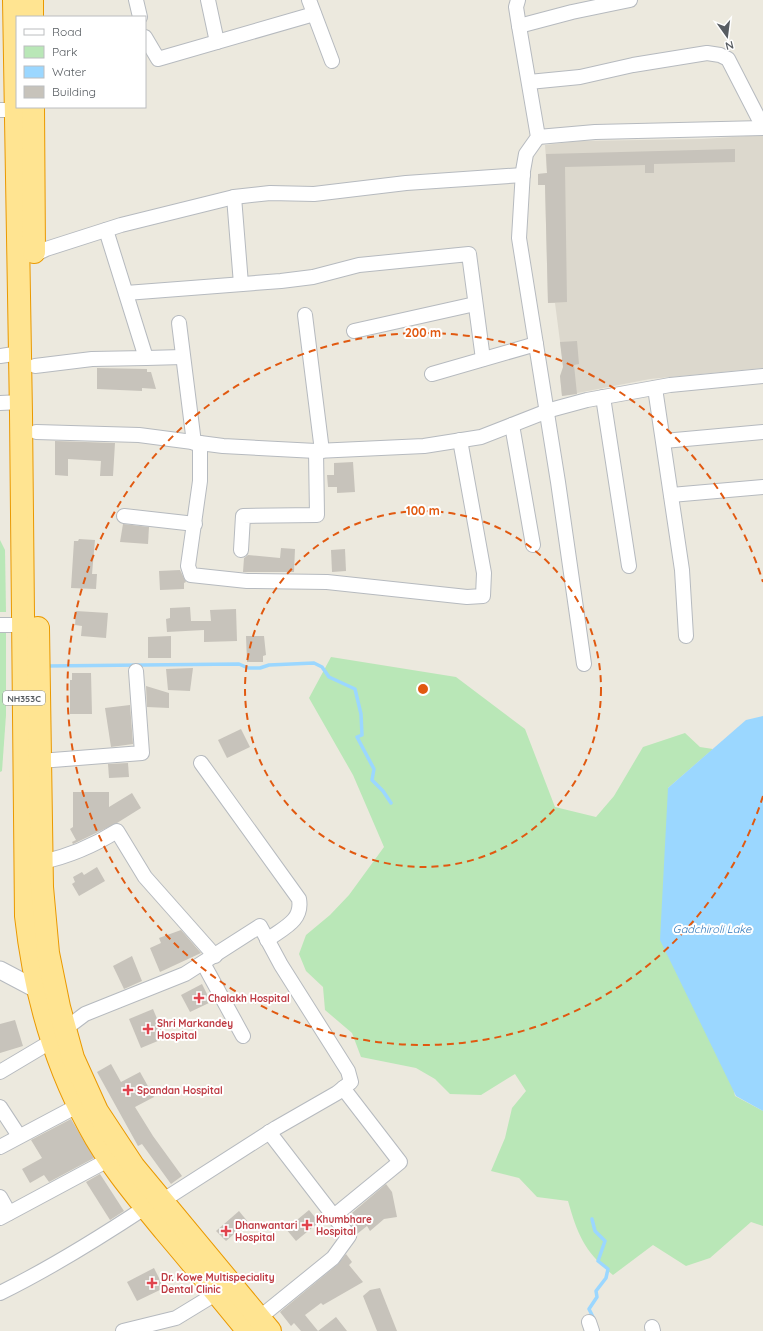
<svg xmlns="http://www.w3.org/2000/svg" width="763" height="1331" font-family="Quicksand,sans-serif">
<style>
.education{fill:#dcd8cd}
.green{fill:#b9e7b7}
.water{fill:#9bd7ff}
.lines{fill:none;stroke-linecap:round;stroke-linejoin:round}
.stream{stroke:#9bd7ff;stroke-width:3.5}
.building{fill:#c7c3bb}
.minor-casing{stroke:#b6babf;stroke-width:16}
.tertiary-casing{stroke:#b6babf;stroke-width:19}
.trunk-casing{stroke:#ea9900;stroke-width:24}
.minor{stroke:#fff;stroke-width:14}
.tertiary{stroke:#fff;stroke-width:17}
.trunk{stroke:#ffe491;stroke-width:22}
.ring{fill:none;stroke:#e15910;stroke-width:2;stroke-dasharray:7 5}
.health-dot{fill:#e0444e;stroke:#fff;stroke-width:1.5}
.labels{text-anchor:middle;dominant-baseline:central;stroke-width:4;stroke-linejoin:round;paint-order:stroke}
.shield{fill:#fff;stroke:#898d90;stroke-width:1}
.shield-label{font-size:9px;font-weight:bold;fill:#575c61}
.health-label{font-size:10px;font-weight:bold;fill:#be3a42;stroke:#fff;text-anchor:start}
.water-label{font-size:11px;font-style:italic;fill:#3078ba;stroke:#fff}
.centre{fill:#e15910;stroke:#fff;stroke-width:2}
.ring-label{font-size:12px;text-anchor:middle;font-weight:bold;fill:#e15910;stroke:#fff;stroke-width:4;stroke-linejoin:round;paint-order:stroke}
</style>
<rect width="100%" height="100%" fill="#ece9de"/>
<polygon class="education" points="763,135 763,368 650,379 562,396 560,376 564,372 555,303 548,303 545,185 538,185 538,174 547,173 545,145 579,141 702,139"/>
<g class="green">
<polygon points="0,540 5,550 6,612 0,612"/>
<polygon points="0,628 6,628 6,715 2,771 0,772"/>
<path d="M331,657L456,677L525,729L555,807L596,817L614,796L643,747L685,733L700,747L713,749L668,788L735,1096L763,1111V1226L751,1222L710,1258L686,1266L653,1245L613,1275C585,1252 578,1236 568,1201L537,1197L519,1178L491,1171L505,1138L512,1108L526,1091L515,1074L481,1095L450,1094L435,1079L416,1068L361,1057L352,1033L325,1010L323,987L306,971L299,954L306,935L330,915L349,895L384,847L353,775L309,698Z"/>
</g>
<polygon class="water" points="763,716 763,1111 736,1096 660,940 668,788 746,720"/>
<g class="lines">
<g class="stream">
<polyline points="46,666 239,664 248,668 260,668 269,665 314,663 322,667 329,677 355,689 361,714 362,735 357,737 374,769 372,780 383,791 391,803"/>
<polyline points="592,1219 595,1231 605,1241 598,1261 608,1269 606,1278 596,1291 597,1297 589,1309 594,1319"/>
</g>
</g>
<g class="building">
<polygon points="735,149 735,162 654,164 654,173 645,173 645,165 565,167 567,302 548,303 545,185 538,185 538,174 547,173 546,154"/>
<polygon points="577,341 579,364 574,365 577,394 562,396 560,376 563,367 560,342"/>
<polygon points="97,368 147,369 147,372 151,372 156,389 142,388 142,391 97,389"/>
<polygon points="55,441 115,443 113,476 100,476 101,461 68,459 68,476 55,475"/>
<polygon points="353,462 355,492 337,493 337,487 328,487 327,475 334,475 334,463"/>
<polygon points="123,524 149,527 148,544 120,542"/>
<polygon points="79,539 95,540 92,574 97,574 96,589 71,588 74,541 78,541"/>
<polygon points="281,548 295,549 294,572 243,572 244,558 248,555 280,558"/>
<polygon points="345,549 346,571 332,572 331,550"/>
<polygon points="180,570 186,582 184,583 184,589 160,590 159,571"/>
<polygon points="190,607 191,621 211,621 210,610 236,609 237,641 204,642 204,630 167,632 166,619 170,618 170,608"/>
<polygon points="76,611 108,613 106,638 81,636 82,626 75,625"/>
<polygon points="171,636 171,658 148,658 148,637"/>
<polygon points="246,636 264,636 266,655 263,656 263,662 247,662"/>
<polygon points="193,668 190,691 168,690 166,669"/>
<polygon points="72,673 91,673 92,714 70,714 70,680 72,680"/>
<polygon points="146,686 169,693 169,708 147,707"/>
<polygon points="130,705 133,744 111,747 105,708"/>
<polygon points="241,729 250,747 227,758 218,740"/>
<polygon points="128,763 129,777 109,778 108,764"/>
<polygon points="73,792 109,792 109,807 132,793 141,808 117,823 73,844 72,842 76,840 70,829 73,827"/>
<polygon points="97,867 105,881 79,896 72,884 75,882 73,877 82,872 84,875"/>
<polygon points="181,930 201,953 160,972 150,948 161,943 159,938"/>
<polygon points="132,956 142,981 124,989 113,966"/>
<polygon points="202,984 211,1002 190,1012 181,995"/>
<polygon points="153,1009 165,1038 141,1048 129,1019"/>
<polygon points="15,1020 23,1046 0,1053 0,1024"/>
<polygon points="111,1064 121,1082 140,1072 154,1097 135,1107 153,1136 182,1176 171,1184 142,1144 138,1146 97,1072"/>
<polygon points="71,1119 94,1158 49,1182 44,1175 30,1183 22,1169 42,1158 31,1140"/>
<polygon points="100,1174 124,1211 110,1220 86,1182"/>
<polygon points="386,1184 392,1192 397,1217 384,1219 370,1231 367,1226 357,1234 346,1218"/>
<polygon points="309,1210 319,1222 296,1241 286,1229"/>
<polygon points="239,1211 248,1222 226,1241 216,1231"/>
<polygon points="346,1254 352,1262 349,1265 363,1282 323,1305 321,1303 305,1315 318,1331 336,1317 347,1331 301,1331 294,1323 291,1326 280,1312 338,1264"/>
<polygon points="154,1268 164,1288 137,1301 127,1282"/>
<polygon points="380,1288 397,1331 377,1331 363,1296 370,1290"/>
</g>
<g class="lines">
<defs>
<g id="minor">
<polyline points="136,0 140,17"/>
<polyline points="208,0 217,42"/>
<polyline points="309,0 332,61"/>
<polyline points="518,0 516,7 519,26 538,137 526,154 523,171 519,238 558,482 584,664"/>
<polyline points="519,26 572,12 630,0"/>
<polyline points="145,37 158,59 314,14"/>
<polyline points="529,82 580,77 633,65 707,53 720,55 728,59 763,127"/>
<polyline points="0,110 17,110"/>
<polyline points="538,137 595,132 763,128"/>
<polyline points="234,197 241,284"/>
<polyline points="34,255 46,249 121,225 234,197 270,193 314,194 406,183 523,175"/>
<polyline points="126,293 281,281 313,277 359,265 469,254 483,359"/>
<polyline points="305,315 322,451"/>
<polyline points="179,323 194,443"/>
<polyline points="354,331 475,304"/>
<polyline points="0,356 20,353"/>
<polyline points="146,358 183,357"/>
<polyline points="35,366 92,359 146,358 106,230"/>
<polyline points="432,374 536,344"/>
<polyline points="655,388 682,570 686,636"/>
<polyline points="603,397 629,566"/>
<polyline points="0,403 21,402"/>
<polyline points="512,425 533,545"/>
<polyline points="36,432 139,435 223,446 316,451 424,446 481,437 550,410 587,400 670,385 763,376"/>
<polyline points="664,441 763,432"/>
<polyline points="200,443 200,481 188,566 191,575 247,581 327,582 467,597 483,596 484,573 460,440"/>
<polyline points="671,495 763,487"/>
<polyline points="124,516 195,524"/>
<polyline points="241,550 243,516 317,515 316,451"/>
<polyline points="0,625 23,625"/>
<polyline points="40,761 142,753 136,671"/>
<path d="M201,763L299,899C303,921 283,928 267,940"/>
<path d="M42,862C70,856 93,846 117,831L145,877L215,956"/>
<polyline points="203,963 243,1036"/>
<polyline points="65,1029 85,1014 185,974 260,926 281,965 348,1071 351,1082 337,1093 276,1128 162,1201"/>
<polyline points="0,1072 52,1041"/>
<polyline points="0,1107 19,1136"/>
<polyline points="0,1147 79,1105"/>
<polyline points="0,1197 9,1213"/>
<polyline points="334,1216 400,1162 343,1088"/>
<polyline points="0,1218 110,1159"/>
<path d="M0,1293C51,1268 99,1238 146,1207"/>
<polyline points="259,1318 333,1258 349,1236 269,1132"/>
<polyline points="589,1322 592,1331"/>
<polyline points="652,1327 653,1331"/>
<polyline points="123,1331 176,1318 217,1293"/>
</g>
<polyline id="tertiary" points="0,970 38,990"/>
<g id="trunk">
<path d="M14,0L21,414L26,916C34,989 53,1060 89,1126C109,1164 138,1198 165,1231C193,1264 221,1298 248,1331"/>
<polyline points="32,0 32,17"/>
<polyline points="33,107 34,252"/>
<polyline points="38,628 42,887 48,953 59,1007 73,1058 97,1111 134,1167 270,1331"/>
</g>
</defs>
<use href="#minor" class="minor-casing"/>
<use href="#tertiary" class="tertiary-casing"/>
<use href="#trunk" class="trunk-casing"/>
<use href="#minor" class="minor"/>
<use href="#tertiary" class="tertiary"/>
<use href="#trunk" class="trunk"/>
</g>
<g class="ring">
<circle cx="423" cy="689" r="178"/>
<path d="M763 796A356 356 0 1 1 763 582"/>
</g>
<g class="health-dot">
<path d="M197 992h4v4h4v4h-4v4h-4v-4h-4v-4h4z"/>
<path d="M146 1023h4v4h4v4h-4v4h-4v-4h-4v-4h4z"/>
<path d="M126 1084h4v4h4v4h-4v4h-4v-4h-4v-4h4z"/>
<path d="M305 1219h4v4h4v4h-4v4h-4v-4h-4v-4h4z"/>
<path d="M224 1225h4v4h4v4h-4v4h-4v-4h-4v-4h4z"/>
<path d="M150 1277h4v4h4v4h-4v4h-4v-4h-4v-4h4z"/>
</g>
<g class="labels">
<rect class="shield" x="3" y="691" width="42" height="14" rx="3"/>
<g class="shield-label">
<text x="24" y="698">NH353C</text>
</g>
<g class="health-label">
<text x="208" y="998">Chalakh Hospital</text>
<text x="157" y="1023">Shri Markandey<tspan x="157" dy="12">Hospital</tspan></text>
<text x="137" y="1090">Spandan Hospital</text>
<text x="316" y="1219">Khumbhare<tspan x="316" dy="12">Hospital</tspan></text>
<text x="235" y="1225">Dhanwantari<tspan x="235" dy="12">Hospital</tspan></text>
<text x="161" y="1277">Dr. Kowe Multispeciality<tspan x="161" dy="12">Dental Clinic</tspan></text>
</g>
<g class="water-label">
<text x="712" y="929">Gadchiroli Lake</text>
</g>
</g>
<circle cx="423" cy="689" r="6" class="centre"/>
<g class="ring-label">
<text x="423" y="337">200 m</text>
<text x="423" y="515">100 m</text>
</g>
<rect x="16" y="16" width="130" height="92" fill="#ffffff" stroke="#bcbec0"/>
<rect x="24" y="29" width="20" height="6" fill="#ffffff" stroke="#bcbec0"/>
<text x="52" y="36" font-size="12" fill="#575c61">Road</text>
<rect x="24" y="46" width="20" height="12" fill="#b9e7b7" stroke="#bcbec0"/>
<text x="52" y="56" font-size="12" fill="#575c61">Park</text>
<rect x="24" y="66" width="20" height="12" fill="#9bd7ff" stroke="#bcbec0"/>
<text x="52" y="76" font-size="12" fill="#575c61">Water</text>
<rect x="24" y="86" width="20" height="12" fill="#c7c3bb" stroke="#bcbec0"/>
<text x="52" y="96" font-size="12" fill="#575c61">Building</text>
<g transform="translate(727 36) rotate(166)" stroke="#ffffff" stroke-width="3" paint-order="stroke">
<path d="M0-3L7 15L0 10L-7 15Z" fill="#575c61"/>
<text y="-6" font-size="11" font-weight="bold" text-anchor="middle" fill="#575c61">N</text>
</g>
</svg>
